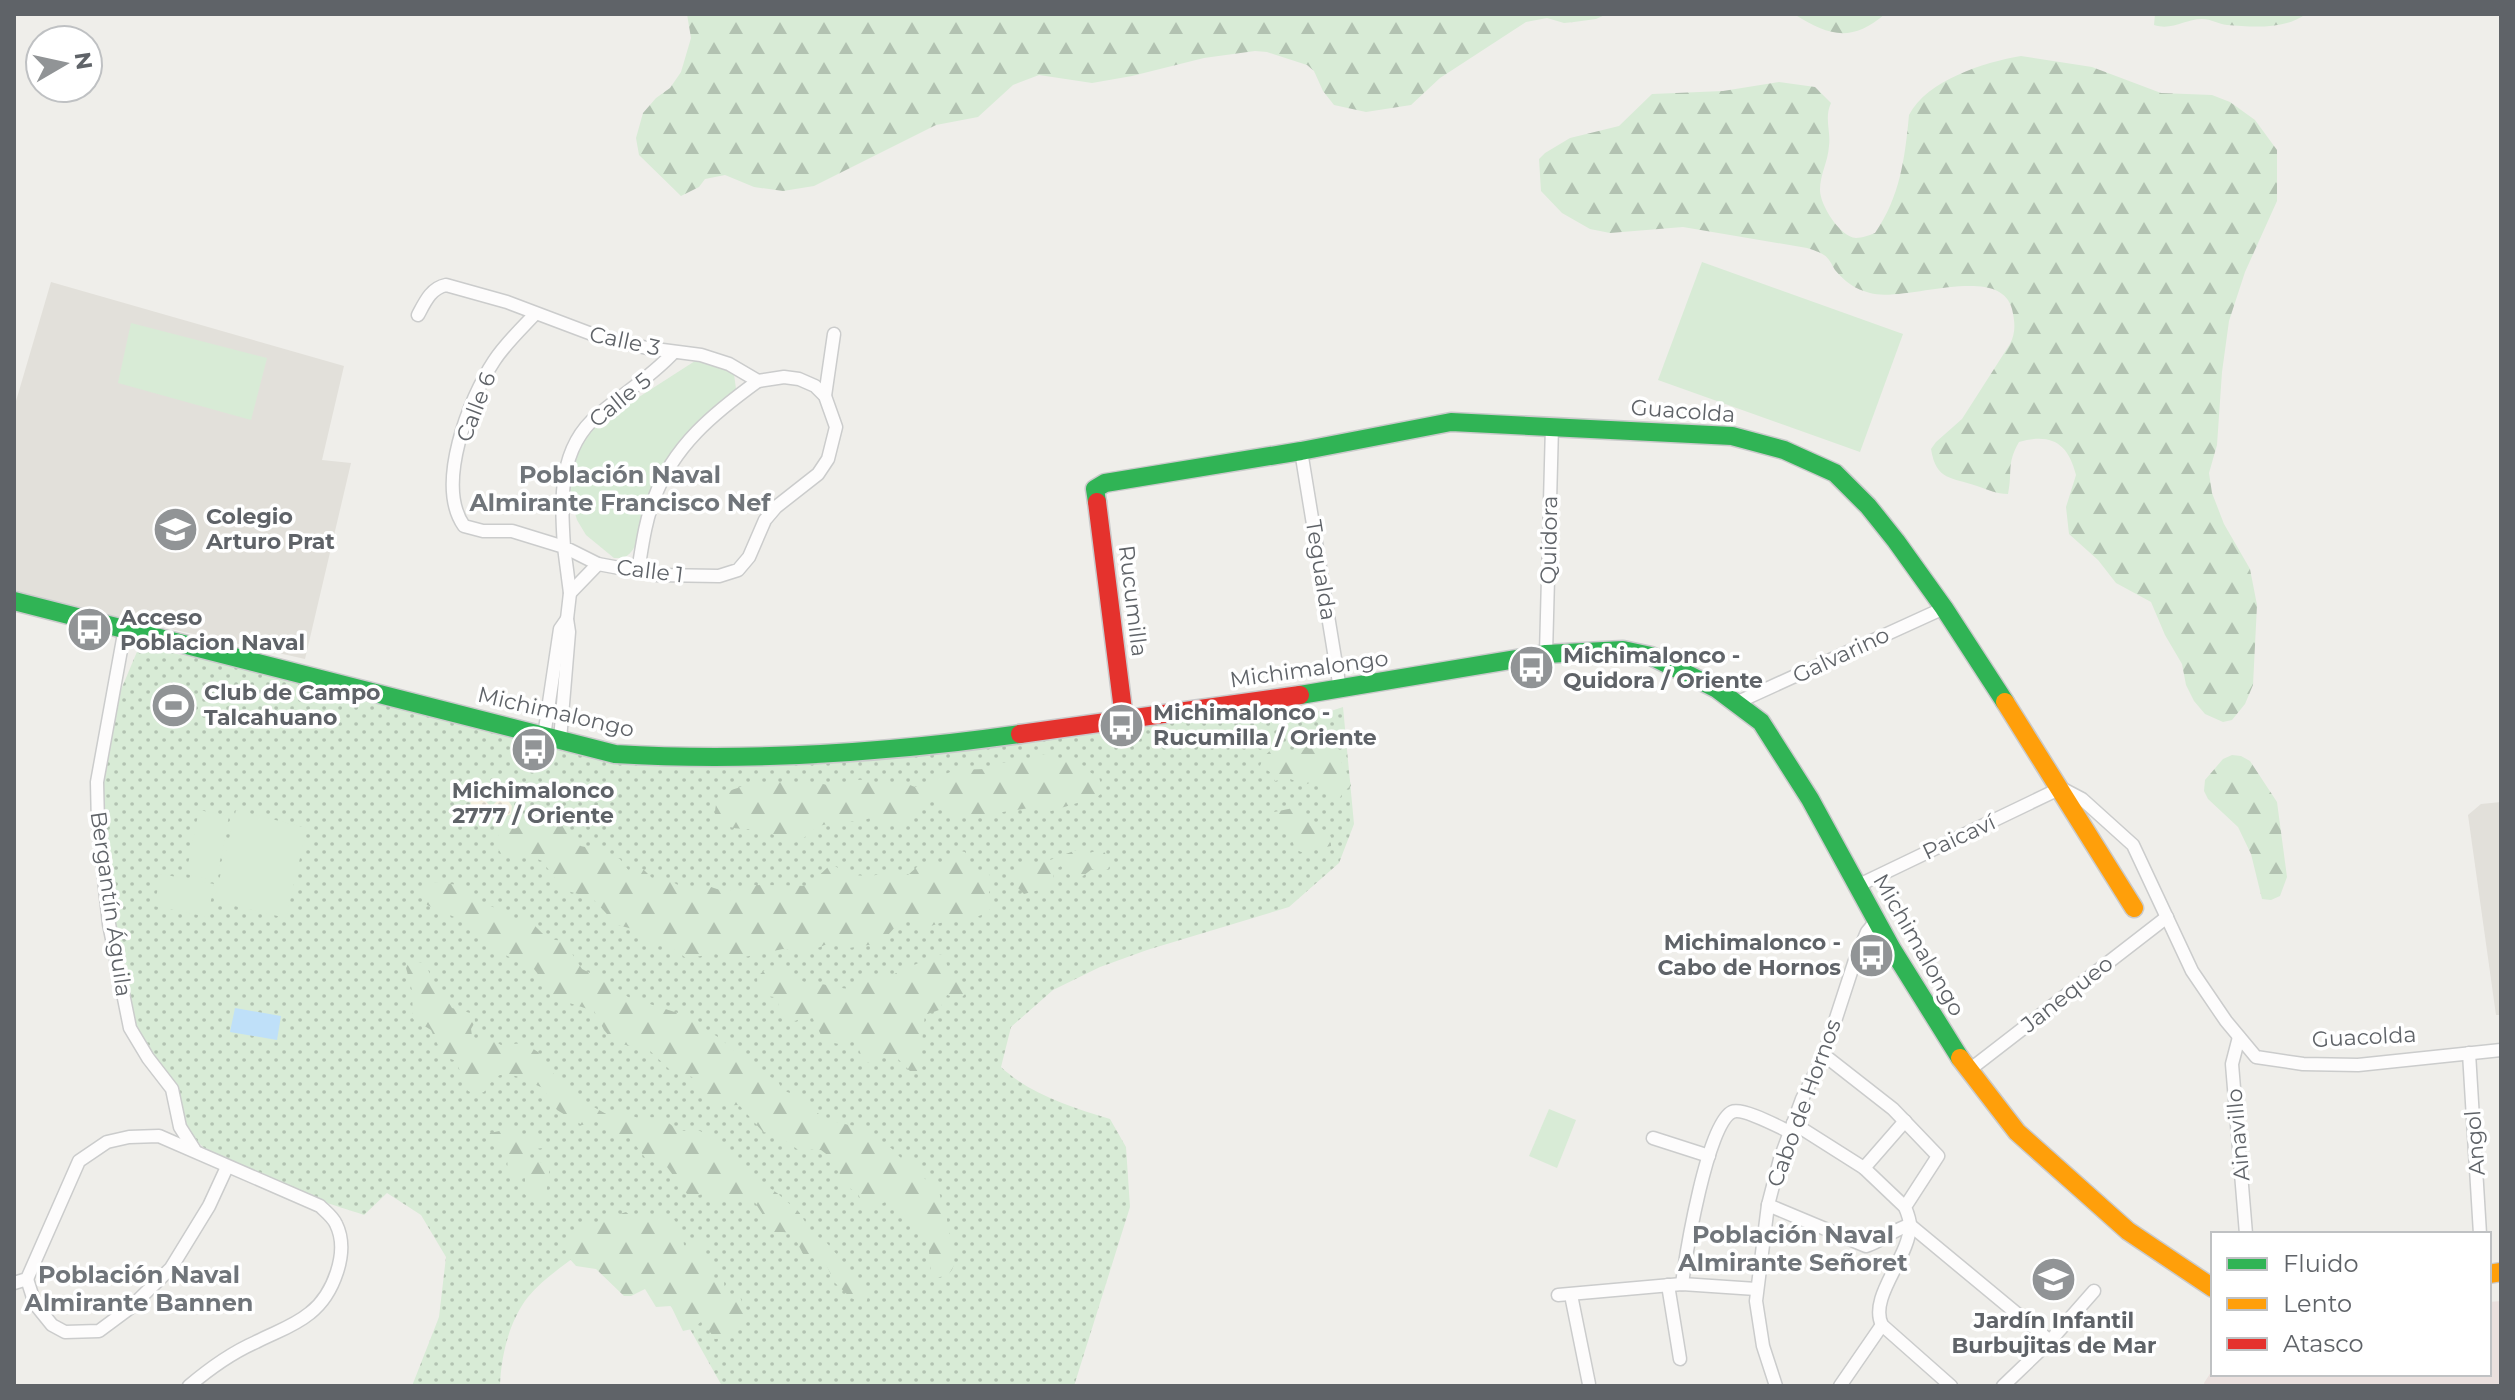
<svg xmlns="http://www.w3.org/2000/svg" width="2515" height="1400" font-family="Montserrat,sans-serif">
<style>
.education{fill:#e2e0da}
.medical{fill:#eae0de}
.grass{fill:url(#grass-dots)}
.forest{fill:url(#forest-firs)}
.sand{fill:url(#sand-dots)}
.park{fill:#d8ebd6}
.water{fill:#bfe0f9}
.lines{fill:none;stroke-linecap:round;stroke-linejoin:round}
.street-casing{stroke:#cbcccc;stroke-width:15}
.fast-casing{stroke:#cacacb;stroke-width:21}
.slow-casing{stroke:#cacacb;stroke-width:21}
.jam-casing{stroke:#cacacb;stroke-width:21}
.street{stroke:#fdfcfc;stroke-width:12}
.fast{stroke:#30b455;stroke-width:18}
.slow{stroke:#ff9f0a;stroke-width:18}
.jam{stroke:#e5322d;stroke-width:18}
.labels{text-anchor:middle;dominant-baseline:central;stroke-width:7;stroke-linejoin:round;paint-order:stroke}
.street-label{font-size:22px;fill:#5f6368;stroke:#fff}
.poi-label{font-size:22px;font-weight:bold;fill:#5f6368;stroke:#fff;text-anchor:start}
.neighbourhood-label{font-size:24px;font-weight:bold;fill:#70757a;stroke:#fff}
</style>
<defs>
<pattern id="grass-dots" width="8" height="8" patternUnits="userSpaceOnUse" patternTransform="scale(2)"><rect width="8" height="8" fill="#d8ebd6"/><path d="M2 2h.1M6 6h.1" fill="none" stroke="#b2c2b1" stroke-width="1.8" stroke-linecap="round"/></pattern>
<pattern id="forest-firs" width="22" height="20" patternUnits="userSpaceOnUse" patternTransform="scale(2)"><rect width="22" height="20" fill="#d8ebd6"/><path d="M5 1l3.5 6h-7zM16 11l3.5 6h-7z" fill="#b2c2b1"/></pattern>
<pattern id="sand-dots" width="8" height="8" patternUnits="userSpaceOnUse" patternTransform="scale(2)"><rect width="8" height="8" fill="#f6f1e1"/><path d="M2 2h.1M6 6h.1" fill="none" stroke="#d5d1c4" stroke-width="1.8" stroke-linecap="round"/></pattern>
</defs>
<rect width="100%" height="100%" fill="#efeeea"/>
<g class="education">
<polygon points="51,282 344,366 322,460 351,463 305,659 14,594 14,415 16,401"/>
<polygon points="2501,802 2501,1015 2496,1015 2468,815 2481,804"/>
</g>
<polygon class="medical" points="2501,1301 2501,1386 2205,1386 2204,1383 2213,1369 2213,1374 2489,1374 2489,1302"/>
<path class="grass" d="M139,647L319,680L622,755L695,758L1177,712L1331,711L1343,707L1354,824L1339,863L1289,907L1147,950L1100,967L1053,990L1011,1027L1001,1067C1031,1095 1072,1107 1110,1119L1126,1147L1130,1207L1074,1386H722L686,1322L637,1272L576,1256C560,1268 541,1281 528,1297C509,1321 501,1356 500,1386H412L439,1317L446,1257L421,1215L387,1193L364,1215C314,1198 218,1174 187,1130L125,1010L97,782L112,711Z"/>
<g class="forest">
<polygon points="687,14 1607,14 1596,19 1574,22 1564,23 1547,18 1526,22 1440,78 1411,105 1366,112 1334,105 1323,91 1314,71 1307,65 1267,52 1255,51 1204,58 1132,76 1092,83 1039,75 1013,85 978,117 936,125 814,186 783,191 754,187 725,175 705,179 699,187 681,196 639,155 636,138 643,113 656,98 670,88 681,72 691,38"/>
<path d="M1794,14H1885C1851,43 1829,36 1794,14Z"/>
<path d="M2155,14H2306C2284,30 2252,27 2227,25C2219,24 2211,19 2202,19C2185,19 2172,31 2154,25Z"/>
<path d="M2021,56L2092,67L2161,93L2212,95L2230,102L2255,120L2277,150V201L2245,272L2229,321L2222,372L2217,445L2209,473L2212,493L2224,524L2250,569L2257,605L2253,685L2245,704L2232,720L2223,722L2205,714L2194,701L2186,685L2182,664L2165,635L2151,602L2116,583L2098,560L2069,534L2066,507L2076,475C2068,442 2050,433 2019,442C2006,465 2013,470 2008,494C1996,494 1989,490 1977,486C1952,477 1936,481 1931,449L1936,442L1962,419L2010,344C2016,332 2015,322 2012,309C2000,262 1905,303 1870,293C1855,289 1845,282 1835,270C1832,265 1829,258 1824,255C1820,252 1813,250 1807,248L1683,227L1610,233L1590,229L1562,213L1541,191L1539,159L1545,153L1570,138L1619,126L1652,94L1723,91L1779,82L1815,87L1831,103C1824,118 1831,131 1829,146C1828,162 1820,174 1820,190C1820,205 1840,237 1856,238C1862,238 1870,235 1875,233C1900,197 1905,158 1909,115C1927,80 1985,62 2021,56Z"/>
<path d="M1322,738L1335,746C1338,761 1349,771 1351,786L1344,791L1338,801L1331,800L1318,780L1304,785L1288,778L1275,781L1270,772L1260,766C1268,744 1281,745 1297,755L1314,740Z"/>
<path d="M1045,754L1060,759L1074,757L1091,773L1099,777L1103,792L1097,797L1051,811L1037,807L969,817L952,816L939,799L932,796C906,809 914,842 873,817C856,824 840,820 823,825C811,828 804,843 791,843C782,843 776,835 768,832C750,826 730,834 715,818C715,813 715,809 716,805C726,777 795,782 819,783C832,788 845,781 858,780C866,779 870,781 877,783C893,786 897,779 915,787L955,770L986,769L1000,763L1022,761Z"/>
<polygon points="2232,755 2241,756 2250,761 2277,802 2287,877 2280,896 2271,900 2262,899 2251,854 2238,827 2208,799 2204,791 2205,780 2223,759"/>
<polygon points="1298,807 1305,810 1310,826 1320,827 1331,837 1331,846 1301,852 1295,849 1288,827 1268,825 1274,812"/>
<path d="M510,816L516,823L530,818L560,821C574,841 574,851 601,846L611,859H620L629,871L643,869L654,880H669L689,891L711,887L726,892L741,886L756,885L808,886L828,867L835,866L849,875L871,876L885,873L908,875L918,866L940,863L957,850L965,852C971,863 973,872 987,872L992,878L994,886L989,892L991,908C979,921 964,917 948,921C939,922 932,927 923,928L911,918H903L881,943L849,948L827,944L806,953L783,949L730,960L716,954L686,958L668,945L650,942L633,929L617,925L592,898L564,890L542,861L535,858L504,857C493,846 499,837 500,822L506,821Z"/>
<polygon points="1079,849 1086,854 1102,849 1111,862 1108,869 1092,869 1079,879 1072,877 1061,866 1054,870 1053,887 1048,892 1039,890 1024,894 1015,885 1014,873 1018,866 1050,860"/>
<path d="M436,882L459,885L481,903L496,908L509,918L532,923L548,939L564,941L582,969L615,986L628,997L684,1015L721,1039L755,1069L778,1081C783,1094 791,1093 803,1096C809,1100 811,1108 816,1112C831,1123 845,1124 861,1127L876,1145L891,1148L903,1160H911L925,1179C947,1184 936,1205 947,1218C946,1233 971,1280 933,1277C928,1264 931,1250 926,1237C920,1221 903,1218 896,1203L889,1200L873,1208H865L858,1194L841,1182L838,1163L821,1150L797,1149L777,1135L763,1132L739,1105L716,1106L699,1090L692,1077L670,1070L648,1049L615,1043L604,1030L594,1011L557,999L534,969L501,953L468,923L427,905L423,899L422,886Z"/>
<path d="M938,954L945,955C945,966 954,981 963,987L965,994L960,999L947,995L939,1010L925,1015L920,1056L924,1065L918,1071H910L895,1056L889,1054L872,1063L864,1062L854,1037L839,1044L824,1041L811,1015L795,1021L781,1017L778,1003L774,997L766,996L758,990L757,977L769,966C785,964 790,974 802,981C809,985 813,984 820,984C842,986 848,996 867,977L890,976Z"/>
<path d="M410,961L425,963L437,990L444,995L452,1008L474,1014L475,1022L471,1029L472,1036L478,1040H493L501,1045L524,1043L538,1052L546,1067L564,1083L567,1092L608,1115L624,1113L638,1118L661,1117L679,1131H700L720,1143L740,1168L777,1193L799,1212L812,1233L826,1242L846,1265L850,1280L857,1283L868,1296L866,1304L851,1298L835,1283L825,1262L818,1257L804,1255C792,1236 800,1231 774,1232L754,1201L747,1198L717,1201L705,1193L690,1198L667,1167L646,1159L628,1135H612L596,1121L582,1125L557,1110L543,1088L516,1076L500,1075L493,1079L484,1092L475,1094L468,1091L456,1061L443,1056L431,1030L413,1019L412,990L406,968Z"/>
<polygon points="504,1130 512,1130 522,1136 542,1134 545,1137 544,1148 533,1149 526,1154 532,1161 547,1163 550,1166 546,1195 543,1199 525,1195 525,1176 508,1178 507,1152 494,1147 489,1137 490,1133"/>
<path d="M626,1212L635,1220L645,1217H672L682,1230L684,1245L687,1247L700,1238L704,1239L705,1260L712,1265V1281L724,1282L725,1295L739,1293L748,1321C739,1329 730,1339 715,1339L702,1321L692,1329L683,1331L671,1306L656,1307L645,1289L631,1296H624L596,1269L576,1266L568,1257L564,1243L571,1231Z"/>
</g>
<polygon class="sand" points="472,786 491,807 500,798 507,799 512,806 511,814 498,819 487,815 475,815 470,801 461,793 464,787"/>
<g class="park">
<polygon points="1702,262 1903,334 1860,452 1658,380"/>
<polygon points="131,323 267,358 251,420 118,383"/>
<path d="M695,361H705L734,374L736,389C692,424 666,454 645,508C639,526 642,547 624,558H614L586,535L577,520L570,496L571,468L578,447L597,424Z"/>
<polygon points="199,810 229,816 216,881 186,874"/>
<polygon points="236,810 307,828 286,918 214,901"/>
<polygon points="161,874 214,884 208,917 154,906"/>
<polygon points="1549,1109 1576,1120 1557,1168 1529,1156"/>
</g>
<polygon class="water" points="235,1008 281,1016 277,1040 230,1032"/>
<g class="lines">
<defs>
<g id="street">
<path d="M535,314C521,329 505,344 494,361C469,399 435,485 464,526L483,531H512L564,547L570,593L567,619L569,632L560,740"/>
<path d="M418,315C425,302 431,288 446,285L507,302L597,336L647,348L701,355L729,364L758,381L784,377L799,379L815,386L825,396L836,427L828,459L818,474L776,507L765,520L749,557L738,570L719,576L657,575L598,564L564,547C561,500 558,448 598,415C624,393 651,377 674,352"/>
<polyline points="825,396 834,334"/>
<polyline points="1301,451 1340,689"/>
<path d="M638,571C642,547 645,522 654,499C673,446 714,413 758,381"/>
<polyline points="570,593 598,564"/>
<polyline points="125,628 97,782 98,825 109,924 130,1028 148,1058 172,1089 180,1127 194,1149"/>
<polyline points="1546,654 1552,426"/>
<polyline points="1738,702 1944,608"/>
<polyline points="544,736 560,629 567,619"/>
<polyline points="1857,886 2061,788 2082,799 2133,845 2192,971 2226,1021 2256,1057 2303,1064 2358,1065 2501,1050"/>
<polyline points="2239,1037 2232,1064 2246,1234"/>
<polyline points="2469,1053 2480,1234"/>
<path d="M1824,1055L1893,1109L1938,1156L1905,1207C1907,1212 1910,1220 1910,1225C1910,1257 1868,1297 1882,1325L1951,1386"/>
<polyline points="1968,1071 2167,917"/>
<polyline points="1793,1123 1864,1168 1905,1207"/>
<polyline points="1653,1138 1709,1156"/>
<polyline points="1864,1168 1905,1121"/>
<path d="M1768,1205L1866,1246C1882,1241 1894,1229 1910,1225L2050,1341"/>
<polyline points="27,1279 35,1304 52,1325 65,1332 99,1331 130,1308 171,1268 209,1206 227,1167"/>
<path d="M14,1283L27,1279L79,1161L107,1142L129,1137L159,1136L320,1206C325,1211 333,1217 336,1224C350,1252 333,1295 310,1313C293,1327 275,1332 256,1342C231,1353 209,1369 189,1386"/>
<path d="M1682,1284C1686,1254 1707,1124 1732,1112C1742,1107 1779,1127 1790,1132"/>
<polyline points="1668,1285 1680,1359"/>
<polyline points="1558,1295 1682,1284 1756,1289"/>
<polyline points="1571,1295 1589,1384"/>
<polyline points="1776,1386 1763,1346 1756,1301 1768,1205 1780,1159 1802,1099 1824,1055 1854,963 1867,932 1876,921"/>
<polyline points="1840,1386 1882,1325"/>
<polyline points="2003,1386 2050,1341 2094,1291"/>
</g>
<g id="fast">
<polyline points="1097,502 1095,489 1105,483 1301,451 1451,422 1732,436 1784,450 1835,473 1868,506 1896,541 1944,608 2005,702"/>
<path d="M14,601L615,754C750,762 886,753 1020,734"/>
<polyline points="1300,695 1546,654 1623,650 1651,656 1717,689 1761,722 1810,799 1892,949 1960,1058"/>
</g>
<g id="slow">
<polyline points="2005,702 2134,908"/>
<polyline points="1960,1058 2017,1132 2128,1231 2213,1288"/>
<polyline points="2489,1274 2501,1272"/>
</g>
<g id="jam">
<polyline points="1097,502 1124,718"/>
<polyline points="1020,734 1300,695"/>
</g>
</defs>
<use href="#street" class="street-casing"/>
<use href="#fast" class="fast-casing"/>
<use href="#slow" class="slow-casing"/>
<use href="#jam" class="jam-casing"/>
<use href="#street" class="street"/>
<use href="#fast" class="fast"/>
<use href="#slow" class="slow"/>
<use href="#jam" class="jam"/>
</g>
<defs>
<symbol id="school-disc" viewBox="-11 -11 22 22"><circle r="9.5" fill="#919496" stroke="#fff"/><path d="M0-5L7-2L0 1L-7-2ZM-4 1L0 2.5L4 1V4Q0 6-4 4Z" fill="#fff"/></symbol>
<symbol id="bus-disc" viewBox="-11 -11 22 22"><circle r="9.5" fill="#919496" stroke="#fff"/><path d="M-5-6H5V4H4V6H2V4H-2V6H-4V4H-5ZM-3.5-4V0h7V-4ZM-3.5 1.2v1.5H-2V1.2ZM2 1.2v1.5H3.5V1.2Z" fill="#fff"/></symbol>
<symbol id="stadium-disc" viewBox="-11 -11 22 22"><circle r="9.5" fill="#919496" stroke="#fff"/><path d="M0-5a6.5 5 0 1 0 0 10a6.5 5 0 1 0 0-10ZM-3.5-1.8h7v3.6h-7Z" fill="#fff"/></symbol>
</defs>
<g fill-rule="evenodd">
<use href="#school-disc" x="150" y="504" width="51" height="51"/>
<use href="#bus-disc" x="64" y="604" width="51" height="51"/>
<use href="#bus-disc" x="1506" y="642" width="51" height="51"/>
<use href="#stadium-disc" x="148" y="680" width="51" height="51"/>
<use href="#bus-disc" x="1096" y="700" width="51" height="51"/>
<use href="#bus-disc" x="508" y="724" width="51" height="51"/>
<use href="#bus-disc" x="1846" y="930" width="51" height="51"/>
<use href="#school-disc" x="2028" y="1254" width="51" height="51"/>
</g>
<g class="labels">
<g class="street-label">
<text transform="translate(625 341) rotate(12)">Calle 3</text>
<text transform="translate(620 400) rotate(-39)">Calle 5</text>
<text transform="translate(476 407) rotate(-69)">Calle 6</text>
<text transform="translate(1683 411) rotate(4)">Guacolda</text>
<text transform="translate(1549 540) rotate(-89)">Quidora</text>
<text transform="translate(1321 570) rotate(81)">Tegualda</text>
<text transform="translate(650 571) rotate(7)">Calle 1</text>
<text transform="translate(1133 601) rotate(83)">Rucumilla</text>
<text transform="translate(1841 655) rotate(-25)">Galvarino</text>
<text transform="translate(1309 669) rotate(-8)">Michimalongo</text>
<text transform="translate(556 712) rotate(13)">Michimalongo</text>
<text transform="translate(1959 837) rotate(-25)">Paicaví</text>
<text transform="translate(111 904) rotate(82)">Bergantín Águila</text>
<text transform="translate(1919 945) rotate(60)">Michimalongo</text>
<text transform="translate(2067 994) rotate(-38)">Janequeo</text>
<text transform="translate(2364 1037) rotate(-3)">Guacolda</text>
<text transform="translate(1804 1103) rotate(-70)">Cabo de Hornos</text>
<text transform="translate(2238 1135) rotate(-95)">Ainavillo</text>
<text transform="translate(2475 1143) rotate(-94)">Angol</text>
</g>
<g class="poi-label">
<text x="206" y="516">Colegio<tspan x="206" dy="25">Arturo Prat</tspan></text>
<text x="120" y="617">Acceso<tspan x="120" dy="25">Poblacion Naval</tspan></text>
<text x="1563" y="655">Michimalonco -<tspan x="1563" dy="25">Quidora / Oriente</tspan></text>
<text x="204" y="692">Club de Campo<tspan x="204" dy="25">Talcahuano</tspan></text>
<text x="1153" y="712">Michimalonco -<tspan x="1153" dy="25">Rucumilla / Oriente</tspan></text>
<text x="533" y="790" text-anchor="middle">Michimalonco<tspan x="533" dy="25">2777 / Oriente</tspan></text>
<text x="1841" y="942" text-anchor="end">Michimalonco -<tspan x="1841" dy="25">Cabo de Hornos</tspan></text>
<text x="2054" y="1320" text-anchor="middle">Jardín Infantil<tspan x="2054" dy="25">Burbujitas de Mar</tspan></text>
</g>
<g class="neighbourhood-label">
<text x="620" y="474">Población Naval<tspan x="620" dy="28">Almirante Francisco Nef</tspan></text>
<text x="1793" y="1234">Población Naval<tspan x="1793" dy="28">Almirante Señoret</tspan></text>
<text x="139" y="1274">Población Naval<tspan x="139" dy="28">Almirante Bannen</tspan></text>
</g>
</g>
<rect width="2515" height="1400" fill="none" stroke="#5f6368" stroke-width="32"/>
<rect x="2211" y="1232" width="280" height="144" fill="#ffffff" stroke="#bfc1c3" stroke-width="2"/>
<rect x="2227" y="1258" width="40" height="12" fill="#30b455" stroke="#bfc1c3" stroke-width="2"/>
<text x="2283" y="1272" font-size="24" fill="#5f6368">Fluido</text>
<rect x="2227" y="1298" width="40" height="12" fill="#ff9f0a" stroke="#bfc1c3" stroke-width="2"/>
<text x="2283" y="1312" font-size="24" fill="#5f6368">Lento</text>
<rect x="2227" y="1338" width="40" height="12" fill="#e5322d" stroke="#bfc1c3" stroke-width="2"/>
<text x="2283" y="1352" font-size="24" fill="#5f6368">Atasco</text>
<g transform="translate(64 64) rotate(81)"><circle r="38" fill="#ffffff" stroke="#bfc1c3" stroke-width="2"/>
<path d="M0-6L14 30L0 20L-14 30Z" fill="#919496"/>
<text y="-12" font-size="22" font-weight="bold" text-anchor="middle" fill="#5f6368">N</text>
</g>
</svg>
